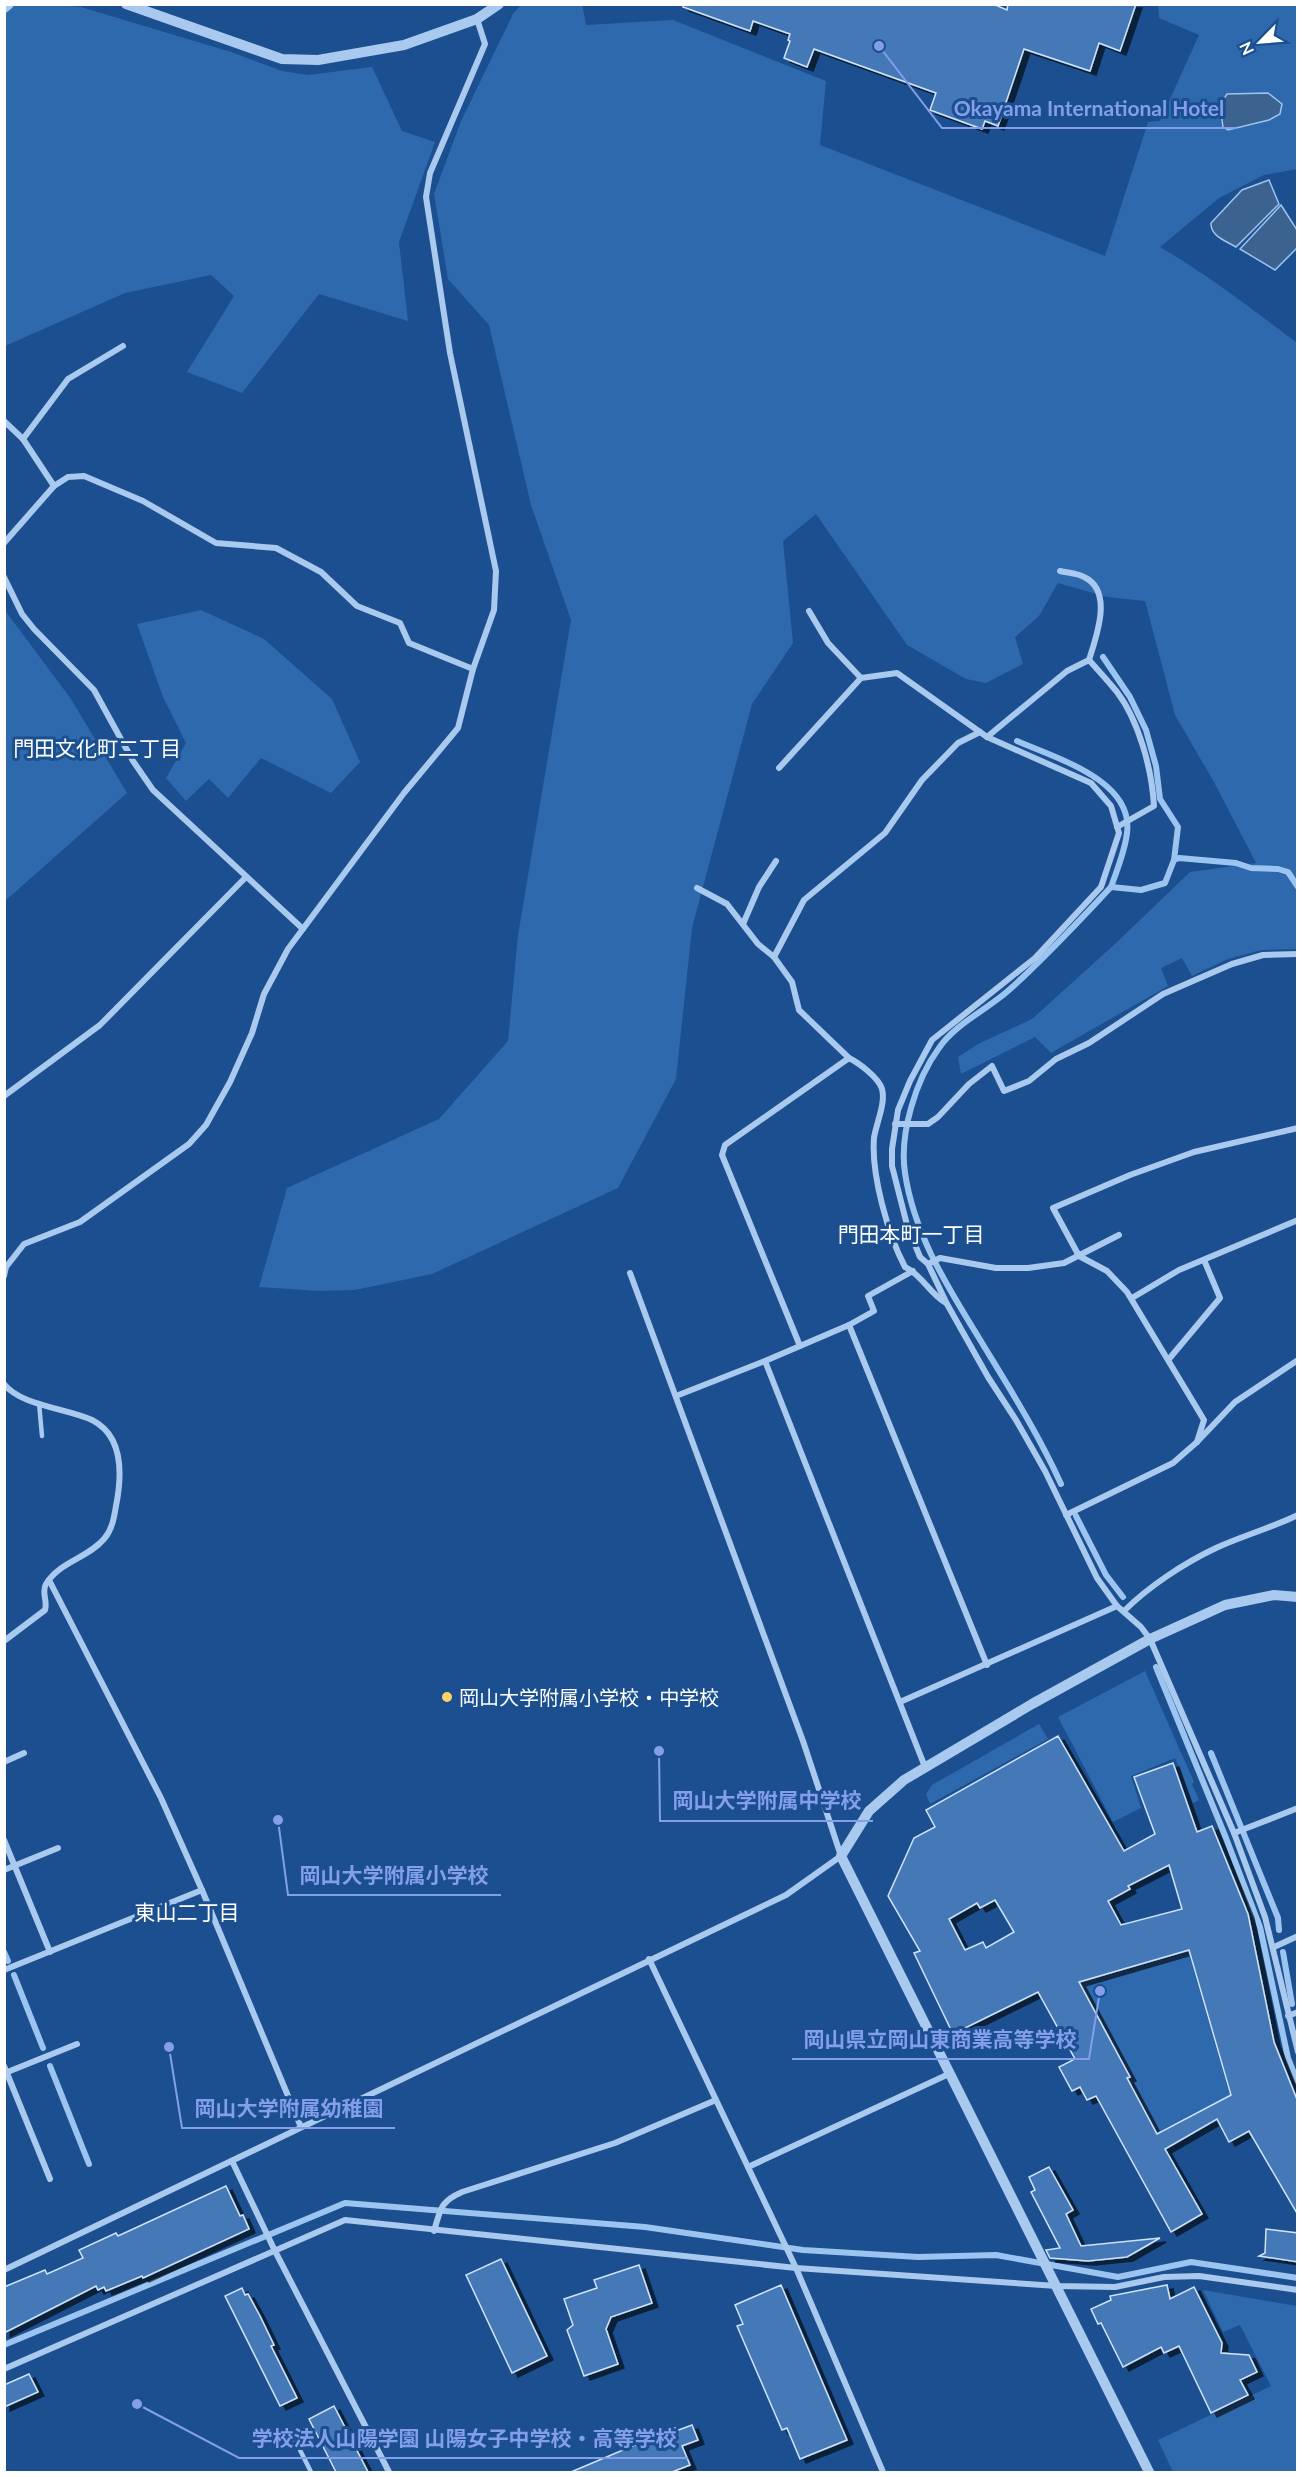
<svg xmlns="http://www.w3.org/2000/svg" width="1302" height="2477" font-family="Lato,'Noto Sans JP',sans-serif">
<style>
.green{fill:#2e69ad}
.water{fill:#3c6290;stroke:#9cc4f0;stroke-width:1.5}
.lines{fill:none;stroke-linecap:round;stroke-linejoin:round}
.stream{stroke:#9cc4f0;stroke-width:6}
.building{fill:#4478b7;stroke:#cfe3fa;stroke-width:1.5;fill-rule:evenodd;filter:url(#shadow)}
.service{stroke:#a9c9ee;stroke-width:4.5}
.minor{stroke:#a9c9ee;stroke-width:6}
.tertiary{stroke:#a9c9ee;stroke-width:10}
.poi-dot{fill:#ffd166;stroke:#1b4f8f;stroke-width:2}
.labels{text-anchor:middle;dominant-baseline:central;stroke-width:6;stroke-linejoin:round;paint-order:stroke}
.poi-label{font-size:20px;fill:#fff;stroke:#1b4f8f;text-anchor:start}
.neighbourhood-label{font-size:21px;fill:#fff;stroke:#1b4f8f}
.leader{fill:none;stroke:#839eea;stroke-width:2}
.callout-dot{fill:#839eea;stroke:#1b4f8f;stroke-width:2}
.callout-label{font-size:21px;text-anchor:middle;font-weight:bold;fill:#839eea;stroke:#1b4f8f;stroke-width:6;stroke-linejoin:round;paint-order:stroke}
</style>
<defs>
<filter id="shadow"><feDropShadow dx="6" dy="4" stdDeviation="0" flood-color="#0009"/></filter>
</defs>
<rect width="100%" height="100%" fill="#1b4f8f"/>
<g class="green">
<polygon points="43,4 81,7 231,52 282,71 308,75 372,67 402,131 435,142 399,242 408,321 319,294 242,393 187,372 234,296 211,275 125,293 5,346 5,5"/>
<path d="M582,4L586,25L673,20L826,81L820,145L1105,256L1148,122L1160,121L1199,35L1159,18L1158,5H1297V169L1264,175L1219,198L1160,247C1208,275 1252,309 1296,342L1297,348V949L1261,950L1228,959L1192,976L1182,958L1161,968L1168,986L1051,1053L1035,1037L961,1074L958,1057L978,1044L1032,1019L1116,943L1190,872L1256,863L1215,784L1175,715L1145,601L1107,597L1058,583L1039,616L1015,637L1023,664L986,683L966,679L907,645L816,514L783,541L793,643L752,704L692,928L676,1079L618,1188L432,1274L355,1290L319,1291L259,1287L287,1188L439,1119L508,1041L518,935L571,620L531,505L489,325L448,279L434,194L461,121L513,14L521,5Z"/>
<polygon points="4,609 71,699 127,793 5,901"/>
<polygon points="201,610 264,639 332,699 360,762 331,793 261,758 228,798 209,779 186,801 166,778 186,743 163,697 137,624"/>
<polygon points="1145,1671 1194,1782 1192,1784 1199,1800 1193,1803 1175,1758 1131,1776 1141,1808 1113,1822 1058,1717"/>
<polygon points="1039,1724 1048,1739 930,1804 926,1794 932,1785"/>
<polygon points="1188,1951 1229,2092 1235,2092 1158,2132 1128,2079 1131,2077 1077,1977 1096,1967 1100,1978"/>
<polygon points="1203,2290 1297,2306 1297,2472 1173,2472 1158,2440 1271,2386 1240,2325 1223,2332"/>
</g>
<g class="water">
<polygon points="1268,93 1282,104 1280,114 1269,120 1228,130 1223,127 1220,105 1227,94"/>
<path d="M1269,180L1279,204L1236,247C1226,241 1210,236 1211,223L1242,190Z"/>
<polygon points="1281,205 1297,230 1297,248 1275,270 1240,249"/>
</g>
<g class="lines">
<g class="stream">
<polyline points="1103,657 1130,697 1146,730 1156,766 1160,799 1178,827 1174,860"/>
<path d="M1017,741C1055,758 1134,780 1127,833C1125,851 1117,870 1111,887"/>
<path d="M1061,1484C1038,1433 1008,1386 979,1338C947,1286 914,1234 905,1173C899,1134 916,1079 939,1048C955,1024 988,1009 1009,990C1045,958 1078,922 1111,887L1141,890L1165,883L1174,860L1179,858L1236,863L1251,868L1278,869L1288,872L1298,887"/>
<polyline points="1076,1516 1106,1575 1123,1597"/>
<polyline points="1156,1667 1226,1838 1260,1927 1288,2058 1298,2083"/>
<polyline points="1211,1753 1278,1918 1279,1930"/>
<polyline points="4,1952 8,1961"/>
<polyline points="1283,1952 1292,2004"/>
<polyline points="14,1975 43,2048"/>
<polyline points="50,2066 89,2164"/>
<polyline points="4,2345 345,2203 645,2227 803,2250 918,2257 996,2255 1118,2277 1191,2262 1298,2278"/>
</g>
</g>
<g class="building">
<polygon points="683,4 993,4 1007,10 1008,4 1136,4 1120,51 1099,43 1090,71 1024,49 998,126 985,121 982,129 930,110 936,93 814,49 807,67 784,58 790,41 788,40 790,34 753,21 750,31 683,7"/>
<path d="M1058,1736L1124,1851L1155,1834L1134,1777L1173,1763L1197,1832L1212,1826L1248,1914L1274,2042L1298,2102V2215L1249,2131L1229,2142L1217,2119L1165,2149L1202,2214L1171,2232L1096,2096L1087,2100L1080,2087L1072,2091L1059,2067L1075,2059L1038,1992L953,2034L914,1953L920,1951L888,1896L914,1838L935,1827L926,1810ZM1169,1865L1182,1909L1121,1925L1108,1901L1130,1889L1128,1886ZM995,1900L1014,1932L986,1948L983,1942L965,1950L949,1919L977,1903L980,1908ZM1189,1950L1231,2095L1157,2134L1127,2078L1130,2077L1079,1982Z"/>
<polygon points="1049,2167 1073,2210 1066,2214 1081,2246 1160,2238 1127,2257 1088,2261 1050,2258 1046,2250 1060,2248 1031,2192 1035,2190 1029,2177"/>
<polygon points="226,2186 240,2216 243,2215 249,2229 143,2278 142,2276 106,2291 104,2287 98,2290 96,2286 4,2333 4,2287 45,2270 47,2274 83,2258 79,2250 116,2233 118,2236"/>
<polygon points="1266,2229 1298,2233 1298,2262 1259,2256 1265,2253"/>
<polygon points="501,2259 547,2356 512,2373 466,2275"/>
<polygon points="639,2265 652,2303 611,2317 606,2329 618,2364 584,2376 567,2330 573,2325 564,2299 597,2288 594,2280"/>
<polygon points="781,2285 847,2440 800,2459 787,2428 782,2430 737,2326 743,2324 735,2305"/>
<polygon points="1167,2285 1170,2299 1194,2287 1222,2343 1221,2353 1249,2355 1257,2372 1240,2380 1248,2395 1211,2413 1179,2346 1164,2353 1161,2347 1123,2367 1101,2323 1098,2324 1091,2309 1111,2300 1110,2296"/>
<polygon points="242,2288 245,2295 248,2294 260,2316 274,2345 271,2346 297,2398 280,2406 225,2296"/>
<polygon points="29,2374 38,2392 4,2407 4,2385"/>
<polygon points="334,2406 368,2472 336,2472 309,2419"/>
<polygon points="692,2425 698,2440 682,2446 690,2465 672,2472 571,2472 675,2428 676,2431"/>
</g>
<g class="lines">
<g class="service">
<polyline points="39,1403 42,1436"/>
<polyline points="293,2436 311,2472"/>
</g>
<g class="minor">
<polyline points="4,421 23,439 54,486"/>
<polyline points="23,439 68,379 123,346"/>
<polyline points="4,543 54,486 68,477 84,476 143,501 216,543 276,548 321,572 357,606 400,623 409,643 473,669"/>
<path d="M1060,571C1068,573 1077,573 1084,577C1114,591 1096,637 1089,660C1098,670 1108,681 1117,692C1139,721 1152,770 1154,806L1117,827"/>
<polyline points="4,577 22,614 34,629 94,690 133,761 153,790 303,929"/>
<polyline points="809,611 828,643 861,678"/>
<polyline points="987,737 1067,671 1089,660"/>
<polyline points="779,768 861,678 897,673 987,737 1091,783 1111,806 1119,833 1101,887 1035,958 932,1040 910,1081 898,1110 892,1149 892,1166 907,1225 920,1257 928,1264 947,1304 988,1377 1016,1420 1045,1471 1097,1578 1117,1606 1141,1627 1150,1639 1234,1833 1265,1917 1298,2052"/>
<path d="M697,888L727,904L758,944L774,957L792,982L799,1010L849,1058C859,1063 879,1078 882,1089C886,1103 876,1124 874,1138C871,1174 888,1235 905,1267C922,1275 930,1294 946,1303"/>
<polyline points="743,924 759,887 776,861"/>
<polyline points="774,957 804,900 885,833 922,780 958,743 980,732"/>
<polyline points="4,1096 100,1025 246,877"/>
<polyline points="895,1124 928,1124 938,1117 969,1084 992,1066 1004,1091 1029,1081 1056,1059 1089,1043 1163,994 1232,964 1263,955 1298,954"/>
<polyline points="928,1264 940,1258 996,1268 1028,1268 1064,1263 1119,1235"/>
<polyline points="4,1276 6,1267 24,1244 80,1222 189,1144 206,1125 230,1082 252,1033 264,994 288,949 404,793 458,728 473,669 494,610 496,571 450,353 426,197 430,173 485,44 477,19"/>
<polyline points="1132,1298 1179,1270 1298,1220"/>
<polyline points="849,1325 874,1311 868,1296 913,1271"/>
<polyline points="800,1346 722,1155 725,1145 849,1058"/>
<polyline points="1169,1359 1220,1298 1204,1260"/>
<polyline points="765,1361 925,1767"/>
<path d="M4,1384C21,1406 67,1408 92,1420C124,1436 122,1476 116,1506C114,1518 112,1530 104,1539C88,1558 59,1562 46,1584C41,1592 48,1601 45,1610L4,1641"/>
<polyline points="676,1396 765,1361 849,1325 987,1665"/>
<polyline points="1197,1442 1204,1420 1127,1292 1107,1271 1079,1256 1053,1208 1130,1175 1194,1152 1298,1128"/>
<polyline points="1066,1515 1173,1463 1197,1442 1235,1402 1298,1360"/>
<polyline points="49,1580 161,1798 202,1890 301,2127"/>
<path d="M1124,1611C1148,1587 1184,1563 1216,1548C1242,1536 1271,1528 1298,1515"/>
<polyline points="900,1702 1117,1606"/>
<polyline points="4,1762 24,1753"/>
<polyline points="1234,1833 1298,1808"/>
<polyline points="4,1840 50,1952"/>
<polyline points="4,1870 58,1848"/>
<polyline points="1274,1947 1298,1936"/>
<polyline points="649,1959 796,2268 883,2472"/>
<polyline points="4,1970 202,1890"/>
<polyline points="1288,2016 1298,2012"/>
<polyline points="4,2066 50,2179"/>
<polyline points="5,2073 77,2044"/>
<polyline points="232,2161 275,2251 389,2472"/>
<polyline points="748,2167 951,2073"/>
<path d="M434,2231C441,2208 440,2202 462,2192L615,2143L716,2100"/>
<polyline points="4,2270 786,1895 841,1856 803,1741 630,1273"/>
<polyline points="4,2369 345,2220 796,2268 1057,2286 1115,2287 1164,2277 1199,2276 1298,2290"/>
</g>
<g class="tertiary">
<polyline points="126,4 282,59 318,60 404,45 477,19 499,4"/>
<polyline points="4,8 9,4"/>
<polyline points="1149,2472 841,1856 869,1811 904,1780 1032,1704 1150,1639 1225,1605 1274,1595 1298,1597"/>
</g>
</g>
<circle class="poi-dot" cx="447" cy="1697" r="6"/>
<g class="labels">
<g class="poi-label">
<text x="459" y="1697">岡山大学附属小学校・中学校</text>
</g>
<g class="neighbourhood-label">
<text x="97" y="747">門田文化町二丁目</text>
<text x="911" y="1233">門田本町一丁目</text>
<text x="187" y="1911">東山二丁目</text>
</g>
</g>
<path class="leader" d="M879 46L942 128H1236M659 1751L660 1821H873M278 1820L288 1895H501M1100 1991L1089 2059H792M169 2047L182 2128H395M137 2404L239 2458H688"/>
<g class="callout-dot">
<circle cx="879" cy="46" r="6"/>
<circle cx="659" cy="1751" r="6"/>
<circle cx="278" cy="1820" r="6"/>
<circle cx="1100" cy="1991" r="6"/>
<circle cx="169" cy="2047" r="6"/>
<circle cx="137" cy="2404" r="6"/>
</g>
<g class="callout-label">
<text x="1089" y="116">Okayama International Hotel</text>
<text x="767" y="1808">岡山大学附属中学校</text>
<text x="394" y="1883">岡山大学附属小学校</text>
<text x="940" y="2047">岡山県立岡山東商業高等学校</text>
<text x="289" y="2116">岡山大学附属幼稚園</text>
<text x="464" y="2446">学校法人山陽学園 山陽女子中学校・高等学校</text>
</g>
<rect width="1302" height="2477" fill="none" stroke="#ffffff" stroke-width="12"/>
<g transform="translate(1260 42) rotate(245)" stroke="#1b4f8f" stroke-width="4.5" paint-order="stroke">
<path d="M0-4.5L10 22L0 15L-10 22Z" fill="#ffffff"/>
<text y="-9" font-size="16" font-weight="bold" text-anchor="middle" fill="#ffffff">N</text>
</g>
</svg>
